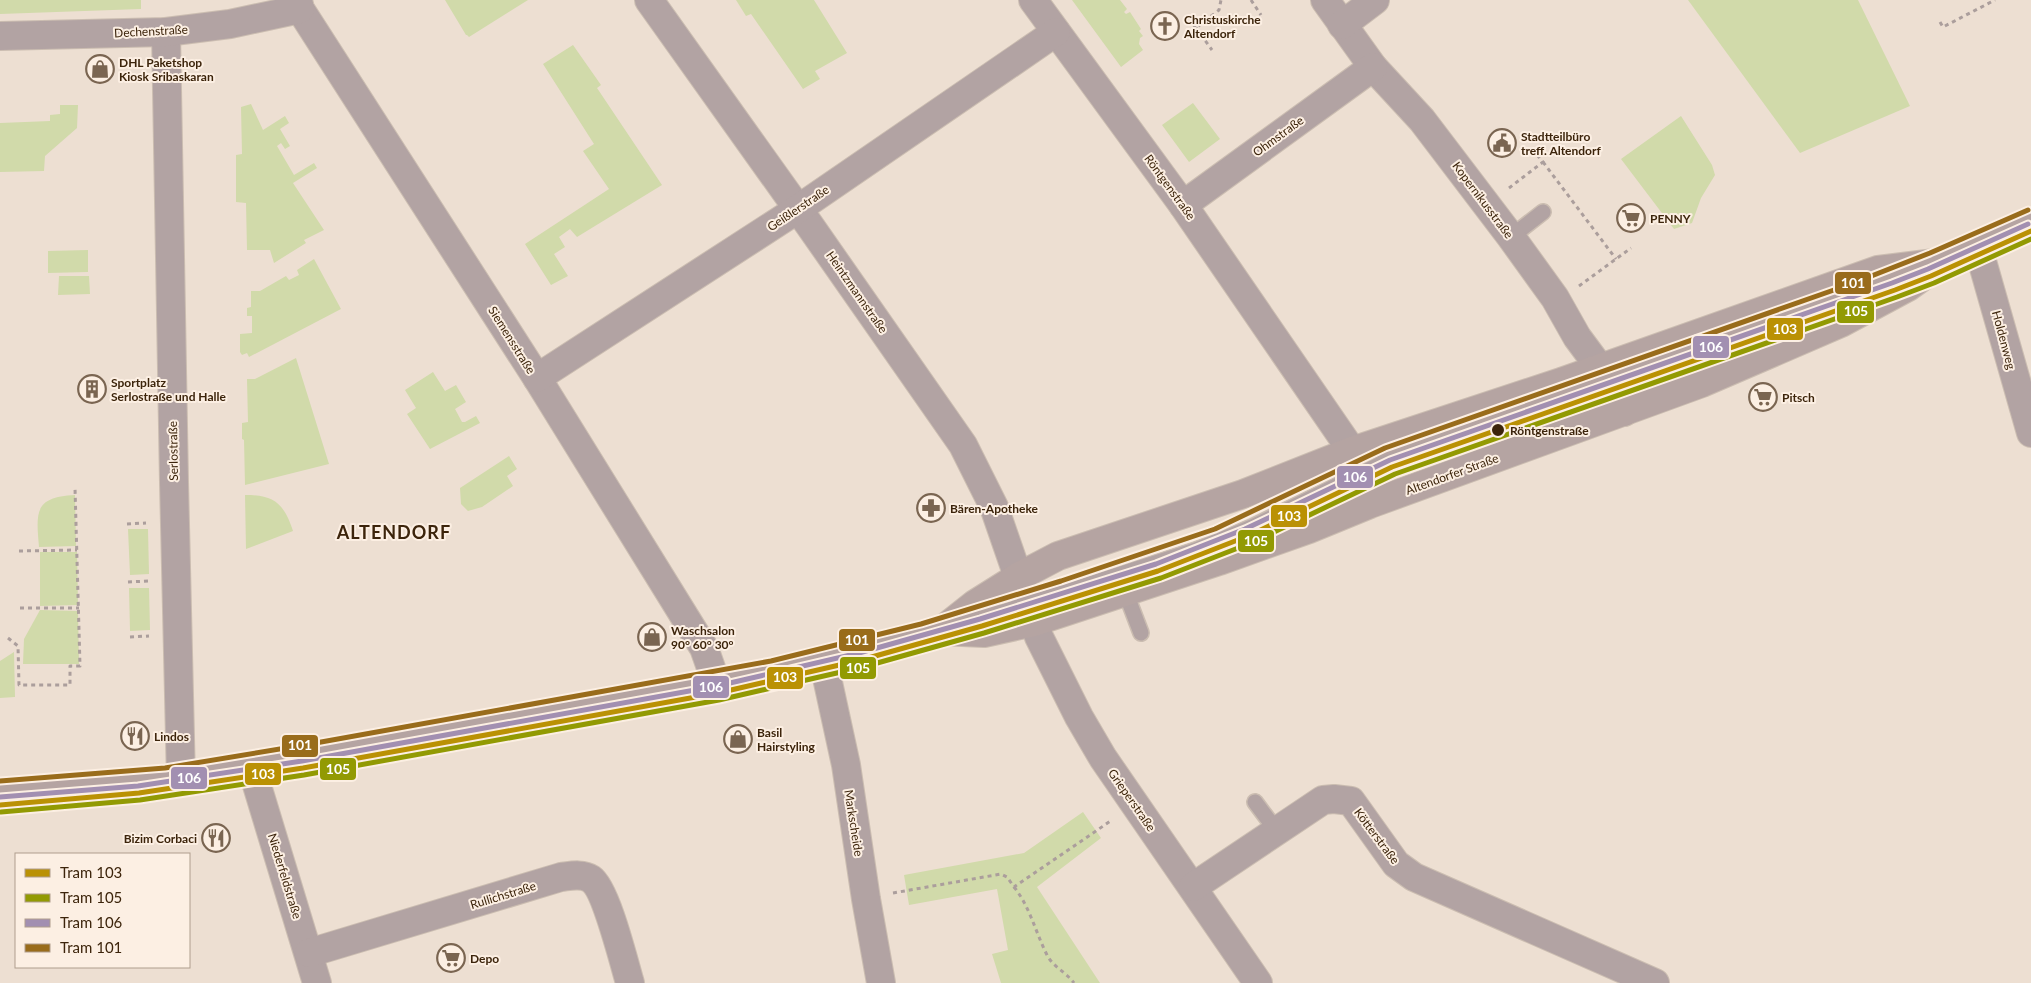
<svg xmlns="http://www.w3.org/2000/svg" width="2031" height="983" font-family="Lato,sans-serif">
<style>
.green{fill:#d1daaa}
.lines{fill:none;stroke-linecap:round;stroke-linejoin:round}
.lane-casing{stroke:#cbbdb1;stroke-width:18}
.street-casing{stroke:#cbbdb1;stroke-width:30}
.primary-casing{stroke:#cbbdb1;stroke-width:30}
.path{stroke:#ab9e9c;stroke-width:3;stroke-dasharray:4 4;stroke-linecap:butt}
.lane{stroke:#b2a3a3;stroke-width:15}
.street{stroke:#b2a3a3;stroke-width:28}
.primary{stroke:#b5a4a2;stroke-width:28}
.tram-1-casing{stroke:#fcefe3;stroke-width:9}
.tram-2-casing{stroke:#fcefe3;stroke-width:9}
.tram-3-casing{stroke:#fcefe3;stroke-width:9}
.tram-4-casing{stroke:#fcefe3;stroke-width:9}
.tram-1{stroke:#ba9104;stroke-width:5}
.tram-2{stroke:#929a03;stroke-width:5}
.tram-3{stroke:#a28fb1;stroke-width:5}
.tram-4{stroke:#996c1b;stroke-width:5}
.stop-dot{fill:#3c240b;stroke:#fcefe3;stroke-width:2}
.labels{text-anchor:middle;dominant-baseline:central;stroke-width:4;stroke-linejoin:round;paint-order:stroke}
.poi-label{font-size:12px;font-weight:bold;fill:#3c240b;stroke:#fcefe3;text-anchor:start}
.street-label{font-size:12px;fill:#3c240b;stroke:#fcefe3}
.stop-label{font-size:12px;font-weight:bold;fill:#3c240b;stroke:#fcefe3;text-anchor:start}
.district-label{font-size:18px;font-weight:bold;letter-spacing:1px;fill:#3c240b;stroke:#fcefe3}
.line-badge{stroke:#fcefe3;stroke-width:2}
.badge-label{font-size:14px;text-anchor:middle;font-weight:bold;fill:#fff}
</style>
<rect width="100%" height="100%" fill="#eddfd2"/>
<g class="green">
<polygon points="0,0 141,0 141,9 0,14"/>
<polygon points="445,0 528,0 469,37 467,35 466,35"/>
<polygon points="736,0 814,0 847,53 815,71 820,79 803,89 751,14 746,16"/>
<polygon points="1072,0 1120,0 1127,9 1124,12 1126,14 1130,12 1141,29 1139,31 1143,36 1140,38 1139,44 1143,50 1121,67"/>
<polygon points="1688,0 1858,0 1910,106 1800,153"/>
<polygon points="573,45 601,85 597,88 662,185 577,237 570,229 559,237 565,247 554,254 568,276 551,285 525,244 609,189 583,151 594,144 543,64"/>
<polygon points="1193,103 1220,139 1189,162 1162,125"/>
<polygon points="251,104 263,130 285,116 289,123 280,129 290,146 285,149 281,143 277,146 294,175 314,163 317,168 293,183 324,230 304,240 306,243 274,263 270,250 247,250 246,203 236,202 236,155 242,154 241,107"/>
<polygon points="60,105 78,105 77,128 45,156 44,171 0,172 0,123 50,121 50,115 60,114"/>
<polygon points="1681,116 1712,165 1715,175 1701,198 1692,223 1674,229 1621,159"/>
<polygon points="88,250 88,272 48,273 48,251"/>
<polygon points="314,259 341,309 249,357 247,353 242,355 240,352 240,334 252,333 252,316 247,316 247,308 251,307 251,291 260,291 286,276 289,280 299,275 297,270"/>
<polygon points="59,276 89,276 90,294 58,295"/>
<polygon points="296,358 329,464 245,485 244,440 242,439 242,423 248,422 247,379 255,379"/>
<polygon points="433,372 445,391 456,385 466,402 455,409 462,422 465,422 476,416 480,423 430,449 407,414 416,408 405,390"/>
<polygon points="509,456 517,469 507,476 513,486 482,507 468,511 461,504 460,488"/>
<path d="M75,495L76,546L39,547C36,512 34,497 75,495Z"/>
<path d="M245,495C275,495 284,504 293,531L246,549Z"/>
<polygon points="128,529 148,529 149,574 130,575"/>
<polygon points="40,552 77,552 78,605 40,606"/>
<polygon points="129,588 149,588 150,630 130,631"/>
<polygon points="40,610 78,611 79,664 23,664 24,639"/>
<polygon points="14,652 15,697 0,698 0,661"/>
<polygon points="1083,812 1101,838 1037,887 1100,983 1001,983 992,954 1008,950 997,889 909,905 904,875 1024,853"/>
</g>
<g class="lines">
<defs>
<g id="lane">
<polyline points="1511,237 1543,212"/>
<polyline points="1125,591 1141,633"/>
<polyline points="962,625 1196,550 1252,527 1383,463 1769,328 1903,277"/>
<polyline points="1255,802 1276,830"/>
</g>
<g id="street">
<polyline points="298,0 300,9 537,378 704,648 717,685"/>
<polyline points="649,0 808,223 963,445 994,507 1039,637 1079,717 1103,758 1258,983"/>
<polyline points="1033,0 1183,205 1352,451"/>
<polyline points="1325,0 1373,67 1422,120 1511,237 1555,298 1577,337 1600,368 1624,412"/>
<polyline points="1342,25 1375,0"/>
<polyline points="166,32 174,482 181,780"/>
<polyline points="0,36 166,32 230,24 300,9"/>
<polyline points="1183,205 1373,67"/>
<polyline points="1978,247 2031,433"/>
<polyline points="537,378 798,209 1056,32"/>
<polyline points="824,664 846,765 866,899 881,983"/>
<polyline points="252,769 317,983"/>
<polyline points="1193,887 1323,800 1334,799 1351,801 1396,864 1414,877 1655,983"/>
<path d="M309,953L561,877C570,876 582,873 591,879C606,889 624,963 630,983"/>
</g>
<g id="primary">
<polyline points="941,631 975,604 1018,577 1058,556 1243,494 1352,451 1561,382 1878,270 1943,262"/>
<polyline points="0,798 128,788 252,769 777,673 824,664 941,631 984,633 1034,622 1219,561 1309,529 1370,504 1702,383 1841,323 1908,287 1944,261 2031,223"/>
</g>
</defs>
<use href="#lane" class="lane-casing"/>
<use href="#street" class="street-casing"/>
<use href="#primary" class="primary-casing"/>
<g class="path">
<polyline points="1251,0 1261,15"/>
<polyline points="1940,22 1943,27 1995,0"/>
<polyline points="1193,24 1196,28 1219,10 1221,0"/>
<polyline points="1196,28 1212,50"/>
<polyline points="1543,162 1616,259"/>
<polyline points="1509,188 1543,162 1538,156"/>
<polyline points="1579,286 1631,248"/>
<polyline points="127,524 146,523"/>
<polyline points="19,551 77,550"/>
<polyline points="128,582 148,581"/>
<polyline points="20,608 79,608"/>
<polyline points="130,637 149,636"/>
<polyline points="8,638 18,646 19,685 70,685 70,666 80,666 75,488"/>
<path d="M1014,887C1030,907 1035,931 1047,955C1053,967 1066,972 1074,983"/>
<polyline points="893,893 1001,874 1007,877 1014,887 1112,820"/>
</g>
<use href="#lane" class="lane"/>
<use href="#street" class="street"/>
<use href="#primary" class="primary"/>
<defs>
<polyline id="tram-1" points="0,805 139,793 303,768 718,693 861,660 982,626 1158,571 1248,536 1392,467 1895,290 1931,276 2031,231"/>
<polyline id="tram-2" points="1,812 140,800 304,775 719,700 863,667 984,633 1161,578 1251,543 1395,474 1897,297 1934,283 2031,239"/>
<polyline id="tram-3" points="0,797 138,786 302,761 717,686 859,653 980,619 1156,564 1245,529 1390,460 1892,283 1928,269 2028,224"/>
<polyline id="tram-4" points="0,781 165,768 310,744 771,661 921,624 1061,581 1215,529 1385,448 1851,284 1930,253 2028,210"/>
</defs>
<use href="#tram-1" class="tram-1-casing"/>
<use href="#tram-2" class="tram-2-casing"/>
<use href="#tram-3" class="tram-3-casing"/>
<use href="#tram-4" class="tram-4-casing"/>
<use href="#tram-1" class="tram-1"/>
<use href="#tram-2" class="tram-2"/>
<use href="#tram-3" class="tram-3"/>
<use href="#tram-4" class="tram-4"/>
</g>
<defs>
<symbol id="church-ring" viewBox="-11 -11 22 22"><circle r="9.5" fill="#fcefe3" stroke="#7a6551" stroke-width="1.5"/><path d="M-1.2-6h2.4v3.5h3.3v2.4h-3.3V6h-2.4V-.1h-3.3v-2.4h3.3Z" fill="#7a6551"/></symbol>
<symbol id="shop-ring" viewBox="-11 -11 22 22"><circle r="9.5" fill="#fcefe3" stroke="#7a6551" stroke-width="1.5"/><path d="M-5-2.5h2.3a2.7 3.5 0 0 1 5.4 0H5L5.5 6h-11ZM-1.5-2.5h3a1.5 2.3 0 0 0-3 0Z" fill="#7a6551"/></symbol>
<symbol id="civic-ring" viewBox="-11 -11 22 22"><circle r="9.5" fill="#fcefe3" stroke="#7a6551" stroke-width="1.5"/><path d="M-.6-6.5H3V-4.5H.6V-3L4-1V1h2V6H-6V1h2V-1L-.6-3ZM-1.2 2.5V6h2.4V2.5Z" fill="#7a6551"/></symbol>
<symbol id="supermarket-ring" viewBox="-11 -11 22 22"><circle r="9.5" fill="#fcefe3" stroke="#7a6551" stroke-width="1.5"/><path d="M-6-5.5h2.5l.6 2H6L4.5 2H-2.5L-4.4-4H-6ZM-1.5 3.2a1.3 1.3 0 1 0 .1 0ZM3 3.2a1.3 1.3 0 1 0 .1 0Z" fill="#7a6551"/></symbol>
<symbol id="building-ring" viewBox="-11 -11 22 22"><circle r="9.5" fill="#fcefe3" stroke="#7a6551" stroke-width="1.5"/><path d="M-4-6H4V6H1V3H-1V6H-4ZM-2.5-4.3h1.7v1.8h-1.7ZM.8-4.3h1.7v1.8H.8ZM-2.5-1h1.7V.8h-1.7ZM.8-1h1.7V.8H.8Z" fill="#7a6551"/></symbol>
<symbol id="pharmacy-ring" viewBox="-11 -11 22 22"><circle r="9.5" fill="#fcefe3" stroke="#7a6551" stroke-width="1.5"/><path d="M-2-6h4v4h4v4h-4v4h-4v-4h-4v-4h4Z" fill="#7a6551"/></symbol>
<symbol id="restaurant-ring" viewBox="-11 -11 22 22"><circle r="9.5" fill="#fcefe3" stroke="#7a6551" stroke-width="1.5"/><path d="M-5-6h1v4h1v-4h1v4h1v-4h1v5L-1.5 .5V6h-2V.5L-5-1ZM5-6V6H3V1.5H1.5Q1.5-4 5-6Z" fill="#7a6551"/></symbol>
</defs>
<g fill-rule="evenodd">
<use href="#church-ring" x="1149" y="10" width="32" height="32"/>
<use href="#shop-ring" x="84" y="53" width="32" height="32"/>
<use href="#civic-ring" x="1486" y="127" width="32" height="32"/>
<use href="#supermarket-ring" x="1615" y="202" width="32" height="32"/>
<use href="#building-ring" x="76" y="373" width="32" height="32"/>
<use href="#supermarket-ring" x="1747" y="381" width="32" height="32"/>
<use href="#pharmacy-ring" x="915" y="492" width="32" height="32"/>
<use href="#shop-ring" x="636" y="621" width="32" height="32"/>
<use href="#restaurant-ring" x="119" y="720" width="32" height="32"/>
<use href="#shop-ring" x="722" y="723" width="32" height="32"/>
<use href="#restaurant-ring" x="200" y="822" width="32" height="32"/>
<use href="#supermarket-ring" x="435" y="942" width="32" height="32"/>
</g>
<circle class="stop-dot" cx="1498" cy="430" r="7"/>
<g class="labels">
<g class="poi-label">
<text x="1184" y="19">Christuskirche<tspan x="1184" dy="14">Altendorf</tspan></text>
<text x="119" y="62">DHL Paketshop<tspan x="119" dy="14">Kiosk Sribaskaran</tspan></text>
<text x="1521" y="136">Stadtteilbüro<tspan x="1521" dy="14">treff. Altendorf</tspan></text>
<text x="1650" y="218">PENNY</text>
<text x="111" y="382">Sportplatz<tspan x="111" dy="14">Serlostraße und Halle</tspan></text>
<text x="1782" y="397">Pitsch</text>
<text x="950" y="508">Bären-Apotheke</text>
<text x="671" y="630">Waschsalon<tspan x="671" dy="14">90° 60° 30°</tspan></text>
<text x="757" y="732">Basil<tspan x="757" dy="14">Hairstyling</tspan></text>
<text x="154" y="736">Lindos</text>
<text x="197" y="838" text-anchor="end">Bizim Corbaci</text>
<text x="470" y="958">Depo</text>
</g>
<g class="street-label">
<text transform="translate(151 31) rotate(-3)">Dechenstraße</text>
<text transform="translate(1278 136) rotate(-36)">Ohmstraße</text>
<text transform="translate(1170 187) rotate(54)">Röntgenstraße</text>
<text transform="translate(1483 200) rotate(53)">Kopernikusstraße</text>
<text transform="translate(798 208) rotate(-34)">Geißlerstraße</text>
<text transform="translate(857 292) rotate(55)">Heintzmannstraße</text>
<text transform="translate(512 340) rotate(58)">Siemensstraße</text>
<text transform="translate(2004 340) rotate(75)">Holdenweg</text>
<text transform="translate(173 451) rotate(-91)">Serlostraße</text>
<text transform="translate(1452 474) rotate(-20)">Altendorfer Straße</text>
<text transform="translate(1132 800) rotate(55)">Grieperstraße</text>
<text transform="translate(854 823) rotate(81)">Markscheide</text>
<text transform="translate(1377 836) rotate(53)">Kötterstraße</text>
<text transform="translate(285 876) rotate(73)">Niederfeldstraße</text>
<text transform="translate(503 895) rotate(-17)">Rullichstraße</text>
</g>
<g class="stop-label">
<text x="1510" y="430">Röntgenstraße</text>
</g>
<g class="district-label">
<text x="394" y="532">ALTENDORF</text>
</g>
</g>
<g class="line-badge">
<rect x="1834" y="271" width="38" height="24" rx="5" fill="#996c1b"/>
<rect x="1836" y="300" width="39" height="24" rx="5" fill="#929a03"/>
<rect x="1766" y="317" width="38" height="24" rx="5" fill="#ba9104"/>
<rect x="1692" y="335" width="38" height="24" rx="5" fill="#a28fb1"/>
<rect x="1336" y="465" width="38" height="24" rx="5" fill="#a28fb1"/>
<rect x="1270" y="504" width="38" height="24" rx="5" fill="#ba9104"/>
<rect x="1237" y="529" width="38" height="24" rx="5" fill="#929a03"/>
<rect x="838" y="628" width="38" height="24" rx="5" fill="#996c1b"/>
<rect x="839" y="656" width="38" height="24" rx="5" fill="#929a03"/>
<rect x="766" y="666" width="38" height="24" rx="5" fill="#ba9104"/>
<rect x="692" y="675" width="38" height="24" rx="5" fill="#a28fb1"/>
<rect x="281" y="734" width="38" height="24" rx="5" fill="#996c1b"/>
<rect x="319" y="757" width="38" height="24" rx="5" fill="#929a03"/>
<rect x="244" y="762" width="38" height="24" rx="5" fill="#ba9104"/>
<rect x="170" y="766" width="38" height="24" rx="5" fill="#a28fb1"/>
</g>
<g class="badge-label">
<text x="1853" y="288">101</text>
<text x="1856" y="316">105</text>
<text x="1785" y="334">103</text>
<text x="1711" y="352">106</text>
<text x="1355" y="482">106</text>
<text x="1289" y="521">103</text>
<text x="1256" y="546">105</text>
<text x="857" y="645">101</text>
<text x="858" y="673">105</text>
<text x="785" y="682">103</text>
<text x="711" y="692">106</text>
<text x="300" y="750">101</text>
<text x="338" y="774">105</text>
<text x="263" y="779">103</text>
<text x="189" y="783">106</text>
</g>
<rect x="15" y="853" width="175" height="115" fill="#fcefe3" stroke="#af9e8d"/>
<rect x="25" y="869" width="25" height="8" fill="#ba9104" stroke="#af9e8d"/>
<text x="60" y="878" font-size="15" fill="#3c240b">Tram 103</text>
<rect x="25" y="894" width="25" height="8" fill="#929a03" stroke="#af9e8d"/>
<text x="60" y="903" font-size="15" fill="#3c240b">Tram 105</text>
<rect x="25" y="919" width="25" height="8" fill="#a28fb1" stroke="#af9e8d"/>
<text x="60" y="928" font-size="15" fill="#3c240b">Tram 106</text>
<rect x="25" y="944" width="25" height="8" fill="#996c1b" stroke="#af9e8d"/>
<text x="60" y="953" font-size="15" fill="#3c240b">Tram 101</text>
</svg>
